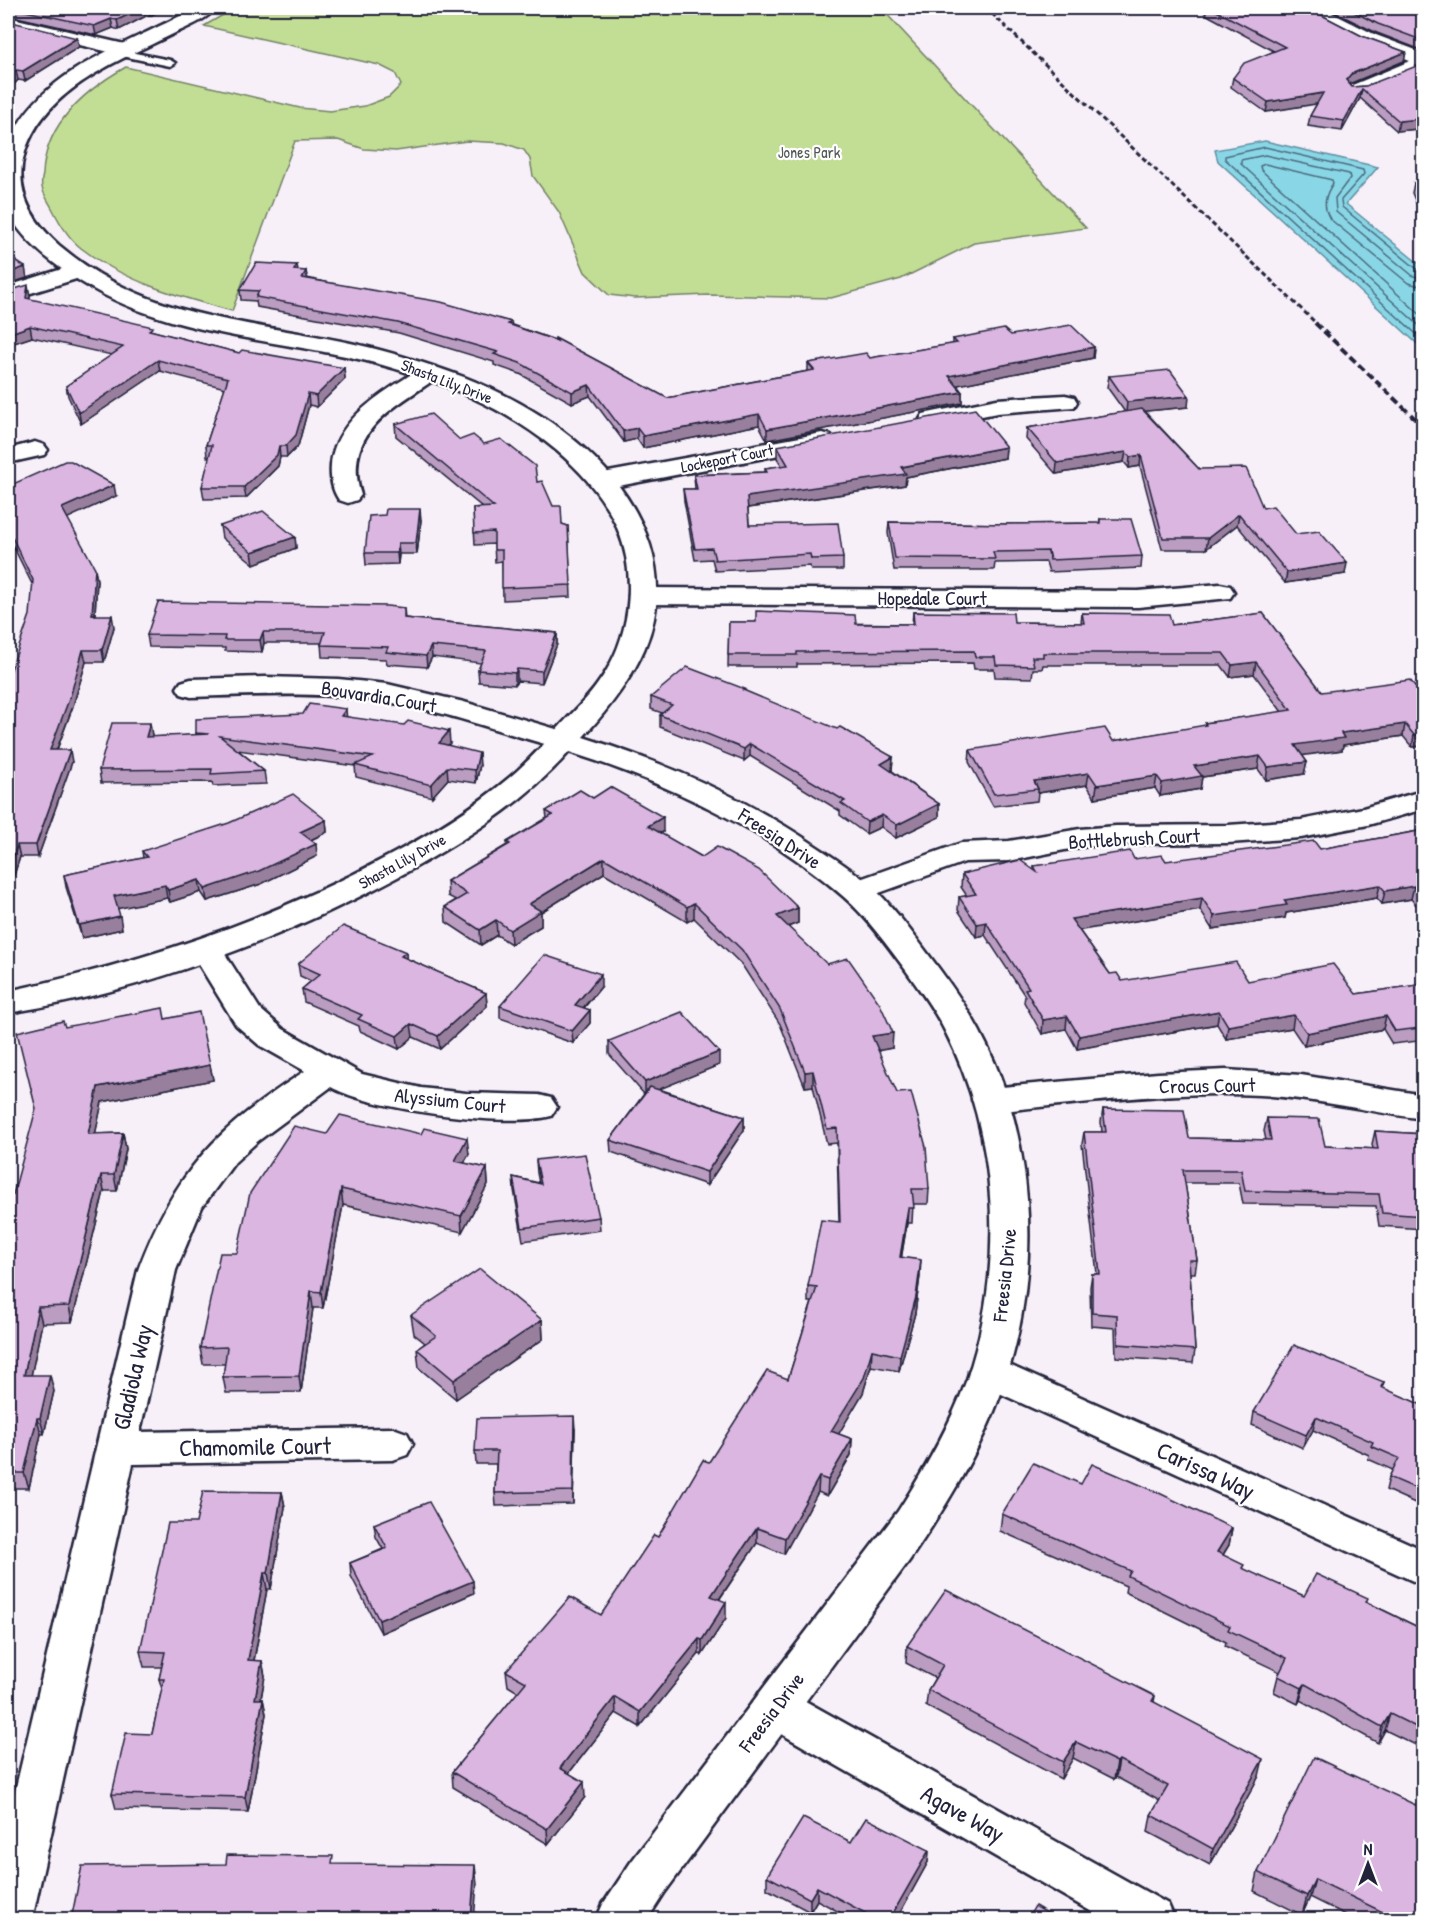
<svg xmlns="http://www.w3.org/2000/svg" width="1431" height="1927" font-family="'Patrick Hand',sans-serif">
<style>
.green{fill:#c2dd94;stroke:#728068;stroke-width:1.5}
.water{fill:#89d7e6;stroke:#608fa2;stroke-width:1.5}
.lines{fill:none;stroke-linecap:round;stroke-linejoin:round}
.shore{stroke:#4b6a7f;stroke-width:1.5}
.service-casing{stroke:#22223b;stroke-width:5}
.minor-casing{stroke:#22223b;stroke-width:5}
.tertiary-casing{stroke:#22223b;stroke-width:5}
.service{fill:#fff;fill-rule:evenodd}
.minor{fill:#fff;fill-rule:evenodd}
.tertiary{fill:#fff;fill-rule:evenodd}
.rail-far1{stroke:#22223b;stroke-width:3;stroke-dasharray:5 3;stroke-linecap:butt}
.rail{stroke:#22223b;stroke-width:4;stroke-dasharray:8 4;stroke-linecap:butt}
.wall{fill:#bb9dc2;stroke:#22223b;stroke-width:1.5}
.shaded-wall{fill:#997f9e;stroke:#22223b;stroke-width:1.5}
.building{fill:#dab6e1;stroke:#22223b;stroke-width:1.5}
.labels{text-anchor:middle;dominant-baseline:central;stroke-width:4.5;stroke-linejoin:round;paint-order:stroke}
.far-park-label{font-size:16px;fill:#525a56;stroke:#fff}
.far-street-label{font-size:16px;fill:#22223b;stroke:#fff}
.street-label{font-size:20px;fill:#22223b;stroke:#fff}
.near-street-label{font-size:24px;fill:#22223b;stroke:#fff}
</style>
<rect width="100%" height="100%" fill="#f8f0f9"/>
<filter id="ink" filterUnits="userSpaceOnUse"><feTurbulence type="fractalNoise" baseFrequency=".0167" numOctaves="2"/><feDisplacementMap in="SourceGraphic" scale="12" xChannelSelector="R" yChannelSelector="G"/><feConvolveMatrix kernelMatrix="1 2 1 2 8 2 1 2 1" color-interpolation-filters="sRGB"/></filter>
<g filter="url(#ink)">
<path class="green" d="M235,8H881L1086,228L974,243L901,279L831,298L709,295L635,298L609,295L585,272L559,212L533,176L530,159L524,150L504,143L467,141L396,151L364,149L338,140L295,141L232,311C180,297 125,282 81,248C68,238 59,222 52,208C49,202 43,194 42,187C41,183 42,178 43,174C45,124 85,90 126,67L300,108L330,111L365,106L389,97L401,85L395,73L379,65L204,26Z"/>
<polygon class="water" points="1265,141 1378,167 1346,204 1423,267 1423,349 1218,161 1215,150"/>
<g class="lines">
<g class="shore">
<polyline points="1424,271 1417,269 1342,207 1341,200 1364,174 1363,170 1265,147 1225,156 1225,159 1424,341"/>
<polyline points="1424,278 1413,276 1336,212 1335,198 1350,178 1349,174 1265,155 1241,160 1241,164 1424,330"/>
<path d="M1424,287L1408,283L1330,219C1322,206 1325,195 1333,183L1332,180L1265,164L1260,166L1261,170L1424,318"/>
</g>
<defs>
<polygon id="service" points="120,50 170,60 175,63 170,66 117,55 117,51"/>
<g id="minor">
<polygon points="1300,8 1322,8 1376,35 1424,53 1424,69 1364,94 1350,94 1347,90 1350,86 1410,61 1362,43 1303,12"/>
<polygon points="8,17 133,46 135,50 133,54 126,56 8,28"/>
<polygon points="78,264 86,266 89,271 86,276 8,300 8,286"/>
<path d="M429,366L437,368L441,373L437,378C393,408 342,432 361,495L357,500L348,503L339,500C332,490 330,477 331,465C335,418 386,391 421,368Z"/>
<polygon points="1065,395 1074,397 1077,402 1074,407 997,413 932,426 923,424 920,419 923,414 997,399"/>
<polygon points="822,433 831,435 834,440 831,445 603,489 594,486 590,481 594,476 603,473"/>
<polygon points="35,442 44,445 48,450 44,455 8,463 8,449"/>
<polygon points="1220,584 1230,586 1234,592 1230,598 1138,607 643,604 633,602 629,596 633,590 643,588 1138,591"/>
<path d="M265,677L338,679L387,684L464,702L573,734L578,740L573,746L563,749C504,734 447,711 387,702C322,691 256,695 191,697L181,694L177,688L181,682L191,679Z"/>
<polygon points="1415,793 1424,795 1424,809 1368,825 1301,838 1228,843 1116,844 1080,847 1009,861 965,862 857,901 846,898 841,891 846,884 961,843 1009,841 1080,829 1116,826 1228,825 1301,820 1363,808"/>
<path d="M206,940L218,943L260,1009L283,1029L362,1074L421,1088L466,1093L539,1095L551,1098L557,1107L551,1116C507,1128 372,1110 331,1087L258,1141L235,1162L202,1207L176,1270L140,1432L393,1428L407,1433L413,1444L407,1455L393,1460L133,1464L32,1920H8V1821L138,1270C176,1170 216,1129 305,1071L259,1045L236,1025L190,950L194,943Z"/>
<path d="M1226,1070L1301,1075L1424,1095V1119C1369,1112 1315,1098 1260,1095C1170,1090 1080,1104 990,1112L978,1108L972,1100L978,1092L990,1088L1158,1073Z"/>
<polygon points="989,1356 1424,1550 1424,1586 975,1382 969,1371 975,1360"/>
<polygon points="775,1688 791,1693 1168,1904 1175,1920 1106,1920 759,1721 753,1707 759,1693"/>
</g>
<path id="tertiary" d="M195,8H216C206,20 188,27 173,34C119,61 45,88 25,152C13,190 32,221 60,246C149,321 248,320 355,344C392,352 428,364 464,377C541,407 623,462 650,545C674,622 633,682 583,737C666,763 744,797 816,846C834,858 853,870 869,884C890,903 908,927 925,950C944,975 964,1002 979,1030C1035,1134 1042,1264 1007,1376C986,1442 948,1504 909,1561L665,1892L647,1920H596L603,1904L631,1862L898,1511C925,1469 950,1426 967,1379C1005,1267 999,1137 945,1031C934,1009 919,989 905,969C886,944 867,917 844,897C768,830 665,782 569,752C524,803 465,840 405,873C286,938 142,992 8,1013V991C140,963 265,922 385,858C429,835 472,809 510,777C529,761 546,742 562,724C575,710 589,697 599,682C630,639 638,579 618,530C606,499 581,471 556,450C495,399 412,369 335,354C243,336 148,329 69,274C47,259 22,239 10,215C5,204 8,190 8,178C8,167 5,151 9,141C11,135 15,130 18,125C56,63 135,42 195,8Z"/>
</defs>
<use href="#service" class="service-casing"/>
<use href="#minor" class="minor-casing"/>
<use href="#tertiary" class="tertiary-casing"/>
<use href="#service" class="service"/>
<use href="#minor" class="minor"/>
<use href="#tertiary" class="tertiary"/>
<polyline class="rail-far1" points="986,8 1317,324"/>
<polyline class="rail" points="1315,323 1424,427"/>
</g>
<g class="wall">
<polygon points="8,8 165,8 150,16 146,16 119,30 113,28 96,35 8,15"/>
<polygon points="1199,8 1308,8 1362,36 1406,52 1404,61 1349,84 1352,87 1366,86 1418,129 1397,131 1360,98 1342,131 1308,126 1310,116 1317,103 1266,112 1231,87 1233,78 1274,51 1209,16"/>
<polygon points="1326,8 1424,8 1424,51 1377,33"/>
<polygon points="8,21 79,47 25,81 18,80 8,91"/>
<polygon points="1414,183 1424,188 1424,222 1412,193"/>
<polygon points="297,265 298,270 307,278 511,322 512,325 555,340 555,338 667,398 808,371 808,363 870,358 953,344 953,339 1011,335 1094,347 1093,358 957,385 962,392 962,403 767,440 759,425 643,448 637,439 624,442 590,396 572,403 520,374 494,365 494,362 399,333 257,307 256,301 241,300 240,290"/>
<polygon points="30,296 29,299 239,353 344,368 345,379 317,407 309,405 298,446 287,457 280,457 278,466 246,498 204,499 202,487 210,457 207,457 206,445 225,388 160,371 81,424 68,396 66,386 112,355 32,337 8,345"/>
<polygon points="1109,376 1188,407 1145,411 1199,469 1263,508 1345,574 1285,583 1237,525 1206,549 1162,549 1140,466 1129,468 1124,462 1056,474 1026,439 1027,428 1125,412 1107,387"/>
<polygon points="395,424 460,440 484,444 537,482 562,524 568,526 571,597 503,600 502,561 495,562 494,544 475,545 473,508 482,507 396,436"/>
<polygon points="777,446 1006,447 1005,458 906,477 905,485 748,508 749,525 843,558 843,570 811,570 810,566 715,571 712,559 695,560 684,501 683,489 695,489 694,475 765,472 765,468 782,466 777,458"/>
<polygon points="13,484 116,496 67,518 97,580 95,615 114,627 104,662 86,662 73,706 57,750 72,762 38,857 20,857 8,893 33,586 8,536 8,487 13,487"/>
<polygon points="1100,519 1142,556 1141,568 1049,572 1046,562 995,563 994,570 894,570 888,533 889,522 1006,524 1099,523"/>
<polygon points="421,520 417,554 399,554 398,564 366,565 365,553"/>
<polygon points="220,526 295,537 296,548 254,564 222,538"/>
<polygon points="404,608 405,618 557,633 557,644 542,683 517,681 515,685 479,682 478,670 481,663 432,657 427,667 387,664 386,659 322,657 321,643 264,643 262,652 225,651 225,648 149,647 147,635"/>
<polygon points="913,612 1014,622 1081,623 1082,613 1172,625 1263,613 1322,692 1424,697 1424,746 1412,747 1403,736 1343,745 1342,750 1302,755 1307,762 1304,774 1266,780 1258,769 1202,777 1200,789 1160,796 1155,788 1095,798 1087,785 1038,793 1037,801 993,806 969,762 970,750 1113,741 1204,726 1205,723 1282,712 1254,674 1230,677 1221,665 1043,665 1042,669 1033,669 1032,678 995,677 994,669 974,669 973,663 797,664 797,667 728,667 729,622 912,624"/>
<polygon points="745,691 893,757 892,770 891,770 939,804 939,817 896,838 881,827 866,834 840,815 840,811 750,756 744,761 660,727 660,715 662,713 651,709 651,697"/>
<polygon points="347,717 450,743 448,745 480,765 476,783 448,779 432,797 356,777 355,766 238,750 264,771 266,784 213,786 212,782 101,783 99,770 152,735 152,737 196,735 196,733"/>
<polygon points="593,798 663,832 660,834 702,857 798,908 798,923 788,927 892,1048 878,1050 929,1189 928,1204 913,1204 912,1223 907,1223 901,1258 920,1276 915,1313 899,1371 871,1366 863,1393 838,1434 852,1439 851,1455 827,1496 818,1492 784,1554 757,1543 719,1600 726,1618 702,1655 699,1654 640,1727 616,1713 569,1773 585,1797 548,1844 453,1787 452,1772 518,1692 508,1686 506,1671 601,1615 658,1537 709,1462 788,1379 812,1302 808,1302 808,1286 839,1222 837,1143 827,1144 813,1086 805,1087 780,1024 742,965 694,918 687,922 604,873 541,912 541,926 511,944 497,935 481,945 446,922 445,907 456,900 448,896 447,881 507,845 507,842 547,818 546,811"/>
<polygon points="326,820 327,832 311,840 317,856 261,884 207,901 201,892 170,902 167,898 117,908 122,929 82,938 66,887 64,875 143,858 142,851"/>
<polygon points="1424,830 1424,914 1411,899 1382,904 1377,898 1286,913 1285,918 1212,929 1200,910 1079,930 1110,974 1122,981 1248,981 1356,994 1424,984 1424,1049 1418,1041 1392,1044 1383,1029 1304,1046 1292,1028 1226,1039 1217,1024 1077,1049 1066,1029 1042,1034 1024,1002 1025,996 985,935 976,937 958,910 959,897 967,896 961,887 962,874 1034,870 1034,866 1134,859 1166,861 1320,849"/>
<polygon points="406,952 407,959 486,993 487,1006 440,1049 413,1037 399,1049 360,1031 359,1026 304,1002 302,989 311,981 300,976 298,964"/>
<polygon points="601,987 584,1008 590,1010 590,1023 573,1043 500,1018 500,1006"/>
<polygon points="165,1019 210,1065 213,1080 102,1102 95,1134 123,1133 126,1149 117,1191 104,1191 72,1322 42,1323 31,1375 54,1391 44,1434 41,1434 29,1488 8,1488 8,1195 13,1195 65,1027"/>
<polygon points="609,1041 719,1065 659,1089 744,1117 744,1130 707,1185 611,1152 610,1140 644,1094 609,1054"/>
<polygon points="1103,1109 1189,1138 1266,1140 1264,1131 1267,1118 1325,1146 1373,1149 1372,1144 1375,1131 1424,1134 1424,1229 1379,1226 1376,1206 1243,1204 1239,1183 1185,1183 1197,1260 1195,1273 1190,1273 1195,1350 1193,1363 1116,1357 1115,1328 1091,1326 1090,1287 1092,1274 1097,1274 1082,1144 1084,1132 1102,1132 1101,1122"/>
<polygon points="327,1134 469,1154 464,1163 487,1168 488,1184 462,1232 343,1205 323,1308 313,1308 301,1392 226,1393 223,1377 225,1364 203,1364 200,1348 237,1253"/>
<polygon points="536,1160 599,1217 600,1230 523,1241 514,1190 513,1177 539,1183 537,1173"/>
<polygon points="411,1315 542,1320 543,1339 456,1399 419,1368 417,1349 425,1343 414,1334"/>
<polygon points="1384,1382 1382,1388 1424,1406 1424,1507 1386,1490 1389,1477 1393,1470 1368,1459 1369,1455 1313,1430 1303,1448 1252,1425 1254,1412"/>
<polygon points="575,1429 573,1504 496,1506 495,1493 496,1464 476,1464 475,1451"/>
<polygon points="1081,1484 1232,1528 1229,1545 1223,1555 1243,1569 1304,1596 1367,1602 1424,1630 1424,1749 1385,1730 1378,1743 1300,1700 1298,1704 1274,1692 1278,1676 1280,1672 1225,1646 1226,1642 1125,1592 1126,1586 1000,1531 1002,1514"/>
<polygon points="282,1492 285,1507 271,1589 267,1589 254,1661 262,1661 265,1676 261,1699 263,1699 266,1714 248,1812 116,1809 112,1794 152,1734 162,1689 159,1679 162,1667 144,1667 140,1651 196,1523"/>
<polygon points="374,1524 474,1593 381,1633 351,1576 350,1563 383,1549 376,1537"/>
<polygon points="907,1646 1155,1696 1154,1702 1259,1776 1210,1865 1148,1832 1151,1815 1160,1801 1116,1777 1114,1779 1073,1758 1061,1779 926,1706 928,1690 935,1678 906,1663"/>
<polygon points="1424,1809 1424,1920 1356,1920 1310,1897 1302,1915 1254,1891 1258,1872"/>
<polygon points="851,1842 929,1850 928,1862 896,1920 854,1920 817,1900 810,1912 767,1889 767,1876"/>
</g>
<g class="shaded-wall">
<polygon points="143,8 144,8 146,16 119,30 117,20"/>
<polygon points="148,8 165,8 150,16"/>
<polygon points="111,19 113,28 96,35 94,26"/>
<polygon points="77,38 79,47 25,81 23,71"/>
<polygon points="1406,52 1404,61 1349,84 1346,80 1351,74"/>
<polygon points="16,70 18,80 8,91 8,79"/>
<polygon points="1362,89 1360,98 1342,131 1344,121"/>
<polygon points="1323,93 1322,103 1266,112 1268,102"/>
<polygon points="1424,118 1424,127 1418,129 1397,131 1399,121"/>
<polygon points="25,267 27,278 8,284 8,273"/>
<polygon points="306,271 308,281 302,278"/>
<polygon points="28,285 30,296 28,309 26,298"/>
<polygon points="30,326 32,337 8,345 8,334"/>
<polygon points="1094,347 1093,358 948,387 949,376"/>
<polygon points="158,360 160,371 81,424 79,413"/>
<polygon points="344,368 345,379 317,407 316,396"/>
<polygon points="589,385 590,396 572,403 572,392"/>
<polygon points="962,392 962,403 767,440 767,429"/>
<polygon points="308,394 309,405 298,446 287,457 286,446"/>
<polygon points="1189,396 1188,407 1126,413 1127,402"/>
<polygon points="759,414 759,425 643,448 643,436"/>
<polygon points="637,428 637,439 624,442 623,431"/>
<polygon points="279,446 280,457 278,466 246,498 244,487"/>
<polygon points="1006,447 1005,458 906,477 905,485 747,508 747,497"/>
<polygon points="1126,452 1124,462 1056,474 1057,463"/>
<polygon points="1141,455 1140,466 1129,468 1130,457"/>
<polygon points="114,485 116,496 64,520 62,508"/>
<polygon points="420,509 421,520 417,554 416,543"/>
<polygon points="1239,514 1237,525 1206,549 1208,538"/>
<polygon points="295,537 296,548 254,564 252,552"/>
<polygon points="398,543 399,554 398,564 397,553"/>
<polygon points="1347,563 1345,574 1285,583 1287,572"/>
<polygon points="95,568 97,580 94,627 92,615"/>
<polygon points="112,615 114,627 104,662 102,650"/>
<polygon points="263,632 264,643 262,652 260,640"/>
<polygon points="557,633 557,644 542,683 542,671"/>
<polygon points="431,646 432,657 427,667 426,656"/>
<polygon points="83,650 86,662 73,706 52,762 50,750"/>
<polygon points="1256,662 1254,674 1230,677 1232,665"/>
<polygon points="517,669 517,681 515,685 515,673"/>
<polygon points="346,709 347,721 341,716"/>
<polygon points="150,723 152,735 148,749 146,737"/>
<polygon points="1405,724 1403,736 1343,745 1342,750 1292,757 1295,745 1341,733"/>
<polygon points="449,731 450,743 440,755 439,743"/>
<polygon points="1424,734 1424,746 1412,747 1414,735"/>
<polygon points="750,744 750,756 744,761 744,749"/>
<polygon points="70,750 72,762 38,857 36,845"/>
<polygon points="479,753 480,765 476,783 475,770"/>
<polygon points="1260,756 1258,769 1202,777 1200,789 1160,796 1162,783 1194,766"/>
<polygon points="893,757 892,770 881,776 881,764"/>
<polygon points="1307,762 1304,774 1266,780 1268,767"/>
<polygon points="447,767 448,779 432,797 431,785"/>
<polygon points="1089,773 1087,785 1038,793 1038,789 1034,781"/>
<polygon points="1157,776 1155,788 1095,798 1097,785"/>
<polygon points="939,804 939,817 896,838 897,825"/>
<polygon points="882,815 881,827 866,834 867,822"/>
<polygon points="663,817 663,832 648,841 648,826"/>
<polygon points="326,820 327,832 302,844 300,832"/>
<polygon points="316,844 317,856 261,884 207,901 205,889"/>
<polygon points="17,845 20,857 8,893 8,873"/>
<polygon points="604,858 604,873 541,912 541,926 511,944 510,930 529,904"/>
<polygon points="199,880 201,892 170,902 168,890"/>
<polygon points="165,885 167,898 116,909 114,896"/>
<polygon points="1380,885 1377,898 1286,913 1285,918 1212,929 1214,916 1284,900"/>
<polygon points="1414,886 1411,899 1382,904 1385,891"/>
<polygon points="1202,898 1200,910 1070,932 1071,919"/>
<polygon points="694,903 694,918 687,922 687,907"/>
<polygon points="798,908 798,923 777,931 777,916"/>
<polygon points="120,916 122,929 82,938 79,925"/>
<polygon points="496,920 497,935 481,945 480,930"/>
<polygon points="986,922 985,935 976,937 977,924"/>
<polygon points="406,952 407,965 401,956"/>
<polygon points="601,974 601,987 575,1017 575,1005"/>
<polygon points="486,993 487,1006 440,1049 438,1036"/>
<polygon points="590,1010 590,1023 573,1043 572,1031"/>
<polygon points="1219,1011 1217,1024 1077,1049 1079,1036"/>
<polygon points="1294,1015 1292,1028 1226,1039 1228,1026"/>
<polygon points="1067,1016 1066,1029 1042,1034 1043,1020"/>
<polygon points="1386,1016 1383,1029 1304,1046 1307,1033"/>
<polygon points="411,1024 413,1037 399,1049 397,1036"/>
<polygon points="893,1033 892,1048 871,1052 872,1036"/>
<polygon points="719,1052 719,1065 645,1095 645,1082"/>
<polygon points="210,1065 213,1080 102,1102 92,1150 88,1134 98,1087"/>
<polygon points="813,1071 813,1086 805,1087 805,1072"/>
<polygon points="744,1117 744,1130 707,1185 707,1172"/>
<polygon points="123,1133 126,1149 117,1191 114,1175"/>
<polygon points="467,1138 469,1154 456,1177 455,1161"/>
<polygon points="487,1168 488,1184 462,1232 461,1216"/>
<polygon points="101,1175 104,1191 72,1322 69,1306"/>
<polygon points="341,1189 343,1205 323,1308 321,1292"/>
<polygon points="908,1208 907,1223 899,1273 900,1257"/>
<polygon points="921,1260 920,1276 915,1313 899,1371 900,1356"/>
<polygon points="311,1291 313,1308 301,1392 299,1376"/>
<polygon points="38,1307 42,1323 28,1391 24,1375"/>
<polygon points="542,1320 543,1339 456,1399 454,1380"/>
<polygon points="872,1350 871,1366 863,1393 831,1447 831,1431"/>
<polygon points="50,1375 54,1391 44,1434 40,1418"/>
<polygon points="574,1416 575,1429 573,1504 573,1491"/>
<polygon points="1316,1417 1313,1430 1303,1448 1306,1435"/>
<polygon points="37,1418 41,1434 29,1488 24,1473"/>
<polygon points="852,1439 851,1455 827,1496 828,1480"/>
<polygon points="819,1477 818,1492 784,1554 785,1538"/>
<polygon points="282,1492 285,1507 271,1589 268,1573"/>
<polygon points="757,1528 757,1543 711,1611 711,1596"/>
<polygon points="1232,1528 1229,1545 1214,1569 1217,1552"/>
<polygon points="8,1565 10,1572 8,1581"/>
<polygon points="264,1573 267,1589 251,1676 248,1660"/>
<polygon points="473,1581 474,1593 381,1633 379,1620"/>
<polygon points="726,1602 726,1618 702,1655 702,1640"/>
<polygon points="699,1639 699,1654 640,1727 640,1712"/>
<polygon points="262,1661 265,1676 258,1714 255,1699"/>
<polygon points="1305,1684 1300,1700 1298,1704 1302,1688"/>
<polygon points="615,1697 616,1713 561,1783 560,1768"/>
<polygon points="263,1699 266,1714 248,1812 245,1797"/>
<polygon points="1390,1714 1385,1730 1378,1743 1382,1727"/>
<polygon points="1076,1742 1073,1758 1061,1779 1063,1762"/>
<polygon points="1263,1759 1259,1776 1210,1865 1213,1849"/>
<polygon points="1119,1760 1116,1777 1114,1779 1117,1762"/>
<polygon points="584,1782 585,1797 548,1844 547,1829"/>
<polygon points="929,1850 928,1862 896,1920 889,1920"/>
<polygon points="475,1865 477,1884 474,1920 471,1920"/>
<polygon points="1315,1879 1310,1897 1302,1915 1307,1896"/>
<polygon points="817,1887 817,1900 810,1912 810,1899"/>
</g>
<g class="building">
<polygon points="12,8 143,8 117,20 111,19 94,26"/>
<polygon points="1211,8 1308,8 1362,36 1406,52 1351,74 1346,80 1352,87 1366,86 1424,63 1424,118 1420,119 1399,121 1362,89 1344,121 1310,116 1323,93 1268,102 1233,78 1244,63 1285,47"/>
<polygon points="1346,8 1424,8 1424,41 1378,24"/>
<polygon points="8,21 77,38 23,71 16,70 8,79"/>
<polygon points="1414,183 1424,188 1424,207"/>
<polygon points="8,256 25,267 8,273"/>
<polygon points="256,263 297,265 294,270 306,271 302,278 441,302 511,322 508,324 557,341 555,338 667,398 814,370 808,363 866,353 870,358 957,343 953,339 1004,329 1011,335 1071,325 1094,347 949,376 962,392 767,429 759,414 643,436 637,428 623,431 589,385 572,392 520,363 494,354 498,352 398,323 256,297 259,291 240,290"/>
<polygon points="28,285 26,298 153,327 149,330 239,353 242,350 344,368 316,396 308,394 296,435 286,446 279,446 277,455 244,487 202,487 212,445 206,445 228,378 158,360 79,413 66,386 123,347 30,326 8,334 8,291"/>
<polygon points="1170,370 1189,396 1127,402 1109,376"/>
<polygon points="975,409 1006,447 901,467 906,474 747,497 749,525 838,523 843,558 811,559 810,554 715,560 712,548 695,549 683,489 697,489 694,475 767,472 765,468 788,465 777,446"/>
<polygon points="1142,409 1199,469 1246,468 1263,508 1273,506 1296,534 1319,531 1347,563 1287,572 1239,514 1208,538 1163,538 1141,455 1130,457 1126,452 1057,463 1027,428"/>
<polygon points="431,414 460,440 473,435 484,444 501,439 535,466 537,482 542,481 553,506 561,506 562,524 568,526 571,585 502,588 502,550 494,550 494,532 474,533 473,508 494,507 395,424"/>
<polygon points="65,461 71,461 114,485 62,508 95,568 92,615 112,615 102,650 83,650 71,694 50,750 70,750 36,845 17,845 8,873 8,678 30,615 33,580 8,529 8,487 11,485 15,488 13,484"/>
<polygon points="386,509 420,509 416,543 398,543 397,553 365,553 369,516 385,515"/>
<polygon points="263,511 295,537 252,552 220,526"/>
<polygon points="1100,519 1131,519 1142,556 1050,560 1048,551 993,552 995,559 895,558 889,522 1006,524 1100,523"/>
<polygon points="158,602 387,606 404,608 404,618 557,633 542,671 517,669 515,673 478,670 486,651 431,646 426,656 386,652 388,647 321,645 325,632 263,632 260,640 224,640 225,636 147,635"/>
<polygon points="756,611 855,615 856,624 914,624 913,612 1013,613 1014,622 1084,623 1082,613 1169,614 1172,625 1263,613 1322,692 1410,680 1424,697 1424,734 1414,735 1405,724 1341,733 1344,738 1295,745 1307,762 1268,767 1260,756 1194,766 1202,776 1162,783 1157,776 1097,785 1089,773 1034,781 1038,789 994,794 970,750 1105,728 1113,741 1206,725 1205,723 1291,710 1256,662 1232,665 1223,653 1043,653 1043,657 1032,657 1034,666 996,665 995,657 975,657 974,651 797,652 797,655 728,655 729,622 756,622"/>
<polygon points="687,667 745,689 743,690 837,729 840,727 893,757 881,764 939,804 897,825 882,815 867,822 841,803 845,801 750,744 744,749 660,715 672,705 651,697"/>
<polygon points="309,704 346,709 341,716 404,725 408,721 449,731 439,743 479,753 475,770 447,767 431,785 355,765 373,757 220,736 264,771 211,774 212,769 99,770 112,723 150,723 146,737 209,734 196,733 196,719 303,714"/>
<polygon points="610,787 663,817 648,826 702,857 717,847 759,870 798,908 777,916 827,964 848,958 880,1004 893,1033 872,1036 897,1093 911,1092 926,1147 929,1189 912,1189 914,1208 908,1208 900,1257 921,1260 916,1297 900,1356 872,1350 864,1378 831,1431 852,1439 828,1480 819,1477 785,1538 757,1528 711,1596 726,1602 702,1640 699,1639 640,1712 615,1697 560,1768 584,1782 547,1829 452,1772 526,1682 506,1671 570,1597 601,1615 654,1535 658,1537 703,1460 709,1462 767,1371 788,1379 817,1287 808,1286 821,1220 840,1222 837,1128 827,1129 813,1071 805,1072 780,1009 742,950 694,903 687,907 604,858 529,904 541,911 510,930 496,920 480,930 445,907 467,894 447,881 510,844 507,842 553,815 546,811 580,790 593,798"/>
<polygon points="293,794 326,820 300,832 316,844 259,871 205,889 199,880 168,890 165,885 114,896 120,916 79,925 64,875 147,857 142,851 229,823"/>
<polygon points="1424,830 1424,897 1414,886 1385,891 1380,885 1284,900 1287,905 1214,916 1202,898 1071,919 1110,974 1117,973 1122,981 1236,962 1248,981 1333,964 1356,994 1424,984 1424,1031 1421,1028 1395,1031 1386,1016 1307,1033 1294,1015 1228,1026 1219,1011 1079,1036 1067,1016 1043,1020 1025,989 1029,988 986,922 977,924 959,897 976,894 962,874 1020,860 1038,873 1034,866 1130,851 1134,859 1162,855 1166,861 1314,841 1320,849"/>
<polygon points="343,926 406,952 401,956 486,993 438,1036 411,1024 397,1036 358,1019 362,1015 302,989 320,974 298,964"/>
<polygon points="544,955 601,974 575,1005 590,1010 572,1031 500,1006"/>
<polygon points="163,1008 165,1019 199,1012 210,1065 98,1087 88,1134 123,1133 114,1175 101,1175 69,1306 38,1307 24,1375 50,1375 40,1418 37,1418 24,1473 8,1473 8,1195 13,1195 36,1109 17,1032 63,1021 65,1027"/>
<polygon points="682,1012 719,1052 645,1082 609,1041"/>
<polygon points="650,1087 744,1117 707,1172 610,1140"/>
<polygon points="1103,1109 1184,1110 1189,1138 1271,1140 1267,1118 1319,1119 1325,1146 1378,1149 1375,1131 1424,1134 1424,1216 1382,1213 1379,1194 1245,1191 1241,1170 1183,1170 1197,1260 1189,1260 1195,1350 1118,1344 1117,1315 1092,1313 1092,1274 1100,1274 1084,1132 1106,1132"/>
<polygon points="340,1115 421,1134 424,1128 467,1138 455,1161 487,1168 461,1216 341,1189 321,1292 311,1291 299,1376 223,1377 227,1347 200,1348 220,1253 237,1253 250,1193 294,1126 327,1134"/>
<polygon points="585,1154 599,1217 522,1228 513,1177 541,1184 536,1160"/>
<polygon points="480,1269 542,1320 454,1380 417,1349 436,1336 411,1315"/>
<polygon points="1294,1345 1384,1382 1381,1387 1424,1406 1424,1492 1389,1477 1399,1458 1371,1446 1373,1442 1316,1417 1306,1435 1254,1412"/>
<polygon points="574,1416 573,1491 495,1493 497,1451 475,1451 477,1418"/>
<polygon points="1033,1463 1081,1484 1092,1464 1157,1492 1232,1528 1217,1552 1244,1565 1242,1568 1304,1596 1316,1574 1368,1598 1366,1602 1424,1630 1424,1731 1390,1714 1382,1727 1305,1684 1302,1688 1278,1676 1287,1658 1228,1630 1230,1626 1128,1576 1131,1571 1002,1514"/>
<polygon points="203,1491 282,1492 268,1573 264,1573 248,1660 262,1661 255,1699 263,1699 245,1797 112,1794 126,1733 152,1734 164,1679 159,1679 165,1652 140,1651 168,1523 196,1523"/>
<polygon points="429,1502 473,1581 379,1620 350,1563 387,1548 374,1524"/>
<polygon points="946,1590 1155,1696 1152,1701 1263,1759 1213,1849 1151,1815 1168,1786 1119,1760 1117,1762 1076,1742 1063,1762 928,1690 943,1665 907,1646"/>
<polygon points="1314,1757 1424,1809 1424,1920 1399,1920 1315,1879 1307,1896 1258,1872"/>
<polygon points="803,1818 851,1842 866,1818 929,1850 889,1920 878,1920 817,1887 810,1899 767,1876"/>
<polygon points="227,1855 333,1856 332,1864 475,1865 471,1920 71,1920 82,1866 226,1864"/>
<polygon points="1035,1906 1059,1920 1027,1920"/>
<polygon points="731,1914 746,1920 729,1920"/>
</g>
</g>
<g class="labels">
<g class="far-park-label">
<text x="809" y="152">Jones Park</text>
</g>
<g class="far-street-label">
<text transform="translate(447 381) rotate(21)">Shasta Lily Drive</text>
<text transform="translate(727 458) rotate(-11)">Lockeport Court</text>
<text transform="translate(402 861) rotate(-29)">Shasta Lily Drive</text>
</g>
<g class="street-label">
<text x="932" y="597">Hopedale Court</text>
<text transform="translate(379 696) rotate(9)">Bouvardia Court</text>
<text transform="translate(780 838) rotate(33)">Freesia Drive</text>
<text transform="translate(1134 838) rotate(-3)">Bottlebrush Court</text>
<text transform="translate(1207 1085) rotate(-1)">Crocus Court</text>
<text transform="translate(450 1100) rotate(6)">Alyssium Court</text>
<text transform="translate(1004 1275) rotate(-84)">Freesia Drive</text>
<text transform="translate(771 1712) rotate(-53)">Freesia Drive</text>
</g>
<g class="near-street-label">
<text transform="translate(132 1377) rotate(-77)">Gladiola Way</text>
<text transform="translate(255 1446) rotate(-1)">Chamomile Court</text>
<text transform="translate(1206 1470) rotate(25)">Carissa Way</text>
<text transform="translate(963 1813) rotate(29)">Agave Way</text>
</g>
</g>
<rect width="1431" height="1927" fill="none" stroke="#fff" stroke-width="30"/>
<rect x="15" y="15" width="1401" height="1897" fill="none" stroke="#22223b" stroke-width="2" filter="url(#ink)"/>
<g transform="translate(1368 1864)" stroke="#ffffff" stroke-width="4.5" paint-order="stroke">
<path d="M0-4.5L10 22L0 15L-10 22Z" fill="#22223b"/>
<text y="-9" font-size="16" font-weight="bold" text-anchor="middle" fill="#22223b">N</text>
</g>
</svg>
